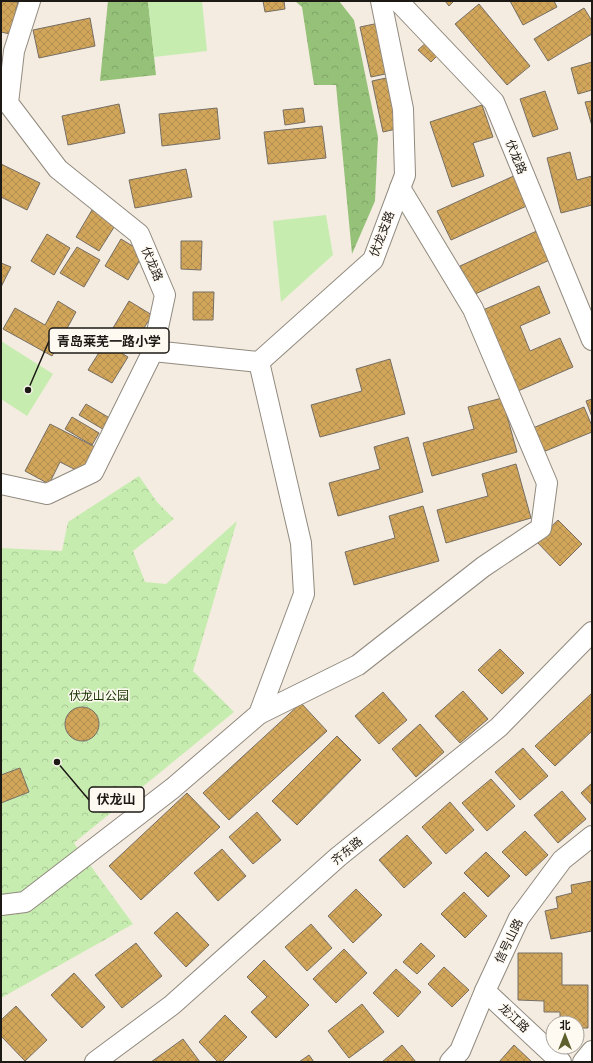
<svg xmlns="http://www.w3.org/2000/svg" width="593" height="1063" font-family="'Asap Condensed','Noto Sans SC',sans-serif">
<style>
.forest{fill:url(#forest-crowns)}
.park{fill:url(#park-crowns)}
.garden{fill:#c7ecb0}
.building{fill:url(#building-cross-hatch);stroke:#756e64}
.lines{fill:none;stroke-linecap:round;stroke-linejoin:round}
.street-casing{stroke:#918a7f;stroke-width:22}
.street{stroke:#fff;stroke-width:20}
.labels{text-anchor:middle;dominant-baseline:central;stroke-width:3;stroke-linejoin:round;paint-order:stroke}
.street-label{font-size:12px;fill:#1d1a16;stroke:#fefaf2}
.park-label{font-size:12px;fill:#173100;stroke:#fefaf2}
.leader{fill:none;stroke:#1d1a16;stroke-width:1.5}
.callout-dot{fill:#1d1a16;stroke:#fefaf2;stroke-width:1.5}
.callout{fill:#fefaf2;stroke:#1d1a16;stroke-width:1.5}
.callout-label{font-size:13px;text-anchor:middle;font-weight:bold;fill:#1d1a16}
</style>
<defs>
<pattern id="forest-crowns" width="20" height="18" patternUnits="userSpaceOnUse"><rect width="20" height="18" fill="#96c179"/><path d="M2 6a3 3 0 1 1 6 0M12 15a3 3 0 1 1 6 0" fill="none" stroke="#81a568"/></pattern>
<pattern id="park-crowns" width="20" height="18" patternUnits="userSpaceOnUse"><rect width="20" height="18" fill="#c7ecb0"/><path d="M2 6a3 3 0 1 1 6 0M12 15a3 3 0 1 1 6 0" fill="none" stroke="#aaca97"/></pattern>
<pattern id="building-cross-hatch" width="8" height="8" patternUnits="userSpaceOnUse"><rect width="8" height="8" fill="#d2a65a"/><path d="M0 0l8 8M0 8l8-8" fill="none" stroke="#b48e4e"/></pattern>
</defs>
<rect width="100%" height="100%" fill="#f4ece0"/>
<g class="forest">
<polygon points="108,1 148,1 156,75 100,81"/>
<polygon points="295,1 339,1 354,20 378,137 375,201 352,254 336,85 314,85 302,7"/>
</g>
<polygon class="park" points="139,476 157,502 174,519 133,551 145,582 166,584 237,521 193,671 234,712 74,843 133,924 1,998 1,548 62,551 68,522"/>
<g class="garden">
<polygon points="148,1 202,1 207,51 154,57"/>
<polygon points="326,215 333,255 281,302 273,221"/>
<polygon points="1,341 53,374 27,416 1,399"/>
</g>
<g class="building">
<polygon points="1,1 18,2 10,34 1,32"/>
<polygon points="263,1 284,1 285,9 265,12"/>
<polygon points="445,1 454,1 449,6"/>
<polygon points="510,1 554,1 557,7 523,25"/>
<polygon points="479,4 530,66 507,85 455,24"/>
<polygon points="584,8 592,21 592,34 548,61 534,39"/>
<polygon points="90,18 95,46 39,58 33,30"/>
<polygon points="379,23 390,73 371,77 360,27"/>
<polygon points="428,41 440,53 431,62 418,50"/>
<polygon points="592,62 592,90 578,94 571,68"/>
<polygon points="391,77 401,128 383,132 372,81"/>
<polygon points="545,91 558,129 533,137 520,99"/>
<polygon points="592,101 592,126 585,102"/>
<polygon points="119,104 125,133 68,145 62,116"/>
<polygon points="482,105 493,137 473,143 484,176 452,187 430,122"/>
<polygon points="217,108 220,139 162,146 159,114"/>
<polygon points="303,108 305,122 285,125 283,110"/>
<polygon points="322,126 326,158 268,164 264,132"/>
<polygon points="570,152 577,180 592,176 592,205 561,213 547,158"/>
<polygon points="1,164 40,183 27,210 1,197"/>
<polygon points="186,169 192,197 135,208 129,180"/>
<polygon points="518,174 531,204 451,240 437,211"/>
<polygon points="92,210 116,224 99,251 76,237"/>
<polygon points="541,229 554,258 473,295 460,266"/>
<polygon points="47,234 70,248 54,275 31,261"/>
<polygon points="121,239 144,253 128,280 105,266"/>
<polygon points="181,241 202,241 201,270 181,269"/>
<polygon points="77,247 100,260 84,287 60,273"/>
<polygon points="1,263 11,267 1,287"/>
<polygon points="539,286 550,313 520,326 530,351 560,338 573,367 518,391 483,310"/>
<polygon points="193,292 214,292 213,320 193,320"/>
<polygon points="58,301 76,312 52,356 3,329 15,308 45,325"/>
<polygon points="129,301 152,315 136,341 113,328"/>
<polygon points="105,343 128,357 112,383 88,370"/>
<polygon points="390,359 405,414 320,437 311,405 362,391 356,369"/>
<polygon points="502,398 517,452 432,476 423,443 474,429 468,407"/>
<polygon points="592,399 592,417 586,401"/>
<polygon points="86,404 113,420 106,431 79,415"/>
<polygon points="584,407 592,426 592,432 538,454 528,430"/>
<polygon points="72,417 99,433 92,445 65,429"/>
<polygon points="50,424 95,447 82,473 60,462 49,484 25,471"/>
<polygon points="408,437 423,492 338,516 329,483 380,469 374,447"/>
<polygon points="516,464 531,518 446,543 437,510 488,496 482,474"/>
<polygon points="423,506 439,561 354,585 345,552 395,538 389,516"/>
<polygon points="558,520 582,544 560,566 536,541"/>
<polygon points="500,649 524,673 502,694 478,670"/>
<polygon points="463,691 488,719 460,743 435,716"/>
<polygon points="383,692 407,720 379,744 355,716"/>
<polygon points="592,693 592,731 555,766 535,746"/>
<polygon points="301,703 327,731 229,820 203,793"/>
<circle cx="82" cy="724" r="17"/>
<polygon points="420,724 444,752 416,777 392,749"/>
<polygon points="337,736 361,760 297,825 272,801"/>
<polygon points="523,748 548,776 520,800 495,772"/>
<polygon points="20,768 29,792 1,803 1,775"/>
<polygon points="491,779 515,806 487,831 462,803"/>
<polygon points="592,783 592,805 581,793"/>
<polygon points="562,791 586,819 558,843 534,815"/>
<polygon points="187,793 220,827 141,900 109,866"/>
<polygon points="450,802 474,830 446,854 422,827"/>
<polygon points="257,812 281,840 253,864 229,837"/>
<polygon points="525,831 548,855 526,876 502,852"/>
<polygon points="407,835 432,863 404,888 379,860"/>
<polygon points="222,849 246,876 218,901 194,873"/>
<polygon points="486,852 510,876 488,897 464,873"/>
<polygon points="592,881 592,931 551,939 545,911 558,908 556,897 572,893 571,885"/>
<polygon points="356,889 382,915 353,943 328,916"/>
<polygon points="464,892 487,916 465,938 441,914"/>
<polygon points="177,912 209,945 186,967 154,933"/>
<polygon points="311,924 332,948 307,971 285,947"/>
<polygon points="136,943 162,976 122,1008 95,975"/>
<polygon points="421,943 435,956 417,974 403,962"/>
<polygon points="344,949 367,973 336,1003 313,979"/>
<polygon points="518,953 562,953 562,985 588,985 588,1028 577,1028 577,1023 560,1023 560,1012 544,1012 544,1001 518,1000"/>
<polygon points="264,960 309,1005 276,1038 251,1012 267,997 247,977"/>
<polygon points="444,967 469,990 452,1007 428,984"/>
<polygon points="396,969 421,992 398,1017 373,993"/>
<polygon points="74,973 105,1007 82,1028 51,995"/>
<polygon points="362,1004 384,1032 349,1058 328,1031"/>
<polygon points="16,1006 47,1040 25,1061 1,1036 1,1020"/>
<polygon points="225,1015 247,1037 222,1062 218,1062 199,1042"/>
<polygon points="183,1039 200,1062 151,1062"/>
<polygon points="402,1045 416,1062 382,1062"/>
<polygon points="514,1045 532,1062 499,1062"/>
<polygon points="309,1055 314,1062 299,1062"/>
</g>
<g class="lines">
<defs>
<g id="street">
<polyline points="398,1 494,102 592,340"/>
<polyline points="153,351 259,362 373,260 405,175 403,109 381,1"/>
<polyline points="1,484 47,494 93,472 153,351 165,295 139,234 58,169 8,103 14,51 30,1"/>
<polyline points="259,714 358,665 483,567 541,528 547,483 473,309 400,188"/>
<polyline points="1,905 25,902 173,788 259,714 304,594 301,543 259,362"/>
<polyline points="485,991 561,1062"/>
<polyline points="95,1062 172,1005 338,857 499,727 592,632"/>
<polyline points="450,1062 460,1051 485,991 519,918 562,860 592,836"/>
<polyline points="583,1062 592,1051"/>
</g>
</defs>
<use href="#street" class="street-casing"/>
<use href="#street" class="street"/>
</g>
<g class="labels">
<g class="street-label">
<text transform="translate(516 157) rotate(68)">伏龙路</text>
<text transform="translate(382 234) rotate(-69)">伏龙支路</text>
<text transform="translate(152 264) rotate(67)">伏龙路</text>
<text transform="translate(347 851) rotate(-40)">齐东路</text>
<text transform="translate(509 941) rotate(-64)">信号山路</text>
<text transform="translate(514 1018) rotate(43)">龙江路</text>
</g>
<g class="park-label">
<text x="99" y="696">伏龙山公园</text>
</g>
</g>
<path class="leader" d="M28 390L49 341M57 762L89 800"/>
<g class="callout-dot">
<circle cx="28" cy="390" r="4"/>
<circle cx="57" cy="762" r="4"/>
</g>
<g class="callout">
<rect x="49" y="328" width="120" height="25" rx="4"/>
<rect x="89" y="787" width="55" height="25" rx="4"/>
</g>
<g class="callout-label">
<text x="109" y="346">青岛莱芜一路小学</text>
<text x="116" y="804">伏龙山</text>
</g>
<rect width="593" height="1063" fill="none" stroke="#1d1a16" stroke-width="4"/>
<g transform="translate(565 1035)"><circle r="19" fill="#fefaf2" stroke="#a4a09a"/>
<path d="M0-3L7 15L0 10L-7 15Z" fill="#5e602d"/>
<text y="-6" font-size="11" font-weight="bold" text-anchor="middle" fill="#1d1a16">北</text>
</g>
</svg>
